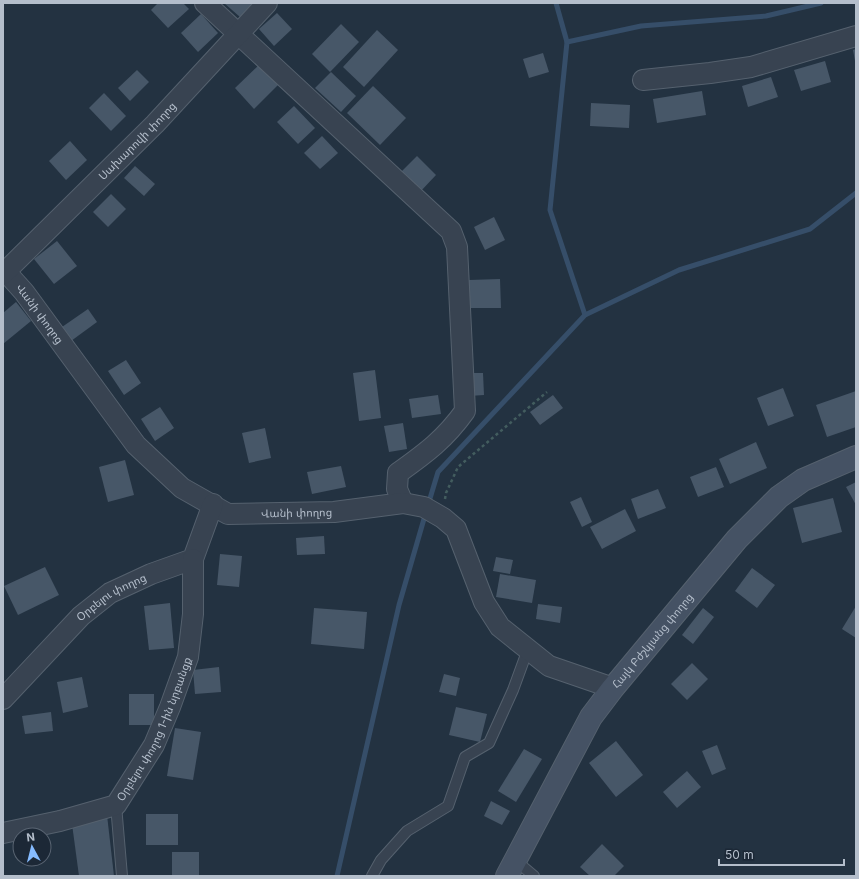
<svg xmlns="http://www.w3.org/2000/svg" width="859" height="879" font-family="Inter,'Noto Sans Armenian',sans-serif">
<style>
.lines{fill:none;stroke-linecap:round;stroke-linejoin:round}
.stream{stroke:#364e69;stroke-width:5}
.building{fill:#475768}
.service-casing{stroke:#55616e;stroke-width:12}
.minor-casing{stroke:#55616e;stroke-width:22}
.secondary-casing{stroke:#55616e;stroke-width:24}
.path{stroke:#435d5f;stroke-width:2.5;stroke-dasharray:3 3;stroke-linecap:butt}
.service{stroke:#384351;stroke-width:10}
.minor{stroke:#384351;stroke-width:20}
.secondary{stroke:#455264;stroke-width:22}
.labels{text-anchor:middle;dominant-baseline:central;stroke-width:3.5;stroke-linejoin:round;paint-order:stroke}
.street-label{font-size:11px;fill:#b4becb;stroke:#1c2836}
</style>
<rect width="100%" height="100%" fill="#233241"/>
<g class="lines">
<g class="stream">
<polyline points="556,3 567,42 550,210 585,315"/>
<polyline points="567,42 641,26 766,16 821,3"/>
<polyline points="428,505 438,472 585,315 679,270 810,229 856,193"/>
<polyline points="337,876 399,605 426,512"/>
</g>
</g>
<g class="building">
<polygon points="158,3 183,3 189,9 168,28 151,10"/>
<polygon points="224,3 253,3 240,17"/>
<polygon points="277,13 292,29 274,46 259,29"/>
<polygon points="201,14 218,33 198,52 181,33"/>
<polygon points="341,24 359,42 330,72 312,54"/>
<polygon points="377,30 398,50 364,87 343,67"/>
<polygon points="856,49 856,61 855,61 853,50"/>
<polygon points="543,53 549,72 529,78 523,59"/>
<polygon points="825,61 831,82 801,91 794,70"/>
<polygon points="261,63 280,83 254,109 235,88"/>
<polygon points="137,70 149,82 130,101 118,88"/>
<polygon points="331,72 356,96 341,112 315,88"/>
<polygon points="771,77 778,97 748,107 742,86"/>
<polygon points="373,86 406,118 380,145 347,113"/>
<polygon points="702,91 706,115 657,123 653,99"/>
<polygon points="104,93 126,116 111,131 89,108"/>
<polygon points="591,103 630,105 629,128 590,126"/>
<polygon points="294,106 315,128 298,144 277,122"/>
<polygon points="322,136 338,153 320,169 304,153"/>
<polygon points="70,141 87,160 66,180 49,161"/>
<polygon points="417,156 436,175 419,193 399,174"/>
<polygon points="135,166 155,184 144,196 124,178"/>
<polygon points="111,194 126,209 108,227 93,212"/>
<polygon points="494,217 505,240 485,250 474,227"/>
<polygon points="57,241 77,266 54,284 34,259"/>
<polygon points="500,279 501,308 469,308 469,280"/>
<polygon points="16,302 31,321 3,344 3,313"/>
<polygon points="88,309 97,322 71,341 62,327"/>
<polygon points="126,360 141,383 124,395 108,371"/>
<polygon points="375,370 381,418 359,421 353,373"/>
<polygon points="468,373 483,373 484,395 469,396"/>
<polygon points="783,388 794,416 768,426 757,398"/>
<polygon points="856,391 856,427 827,437 816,405"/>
<polygon points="438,395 441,414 412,418 409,399"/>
<polygon points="553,395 563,408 540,425 530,412"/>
<polygon points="160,407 174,428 155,441 141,419"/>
<polygon points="403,423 407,449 389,452 384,426"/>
<polygon points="265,428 271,458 249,463 242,433"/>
<polygon points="756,442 767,468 730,484 719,459"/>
<polygon points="125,460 134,495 108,502 99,467"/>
<polygon points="341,466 346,487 312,494 307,472"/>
<polygon points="716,467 724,487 698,497 690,477"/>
<polygon points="856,482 856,505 846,487"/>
<polygon points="658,489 666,508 638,519 631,499"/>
<polygon points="581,497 592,522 582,527 570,502"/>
<polygon points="833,498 842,532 802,543 793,508"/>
<polygon points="625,509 636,531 602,549 590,527"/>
<polygon points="324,536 325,554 297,555 296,538"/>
<polygon points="220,554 242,556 239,587 217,585"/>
<polygon points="496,557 513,560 510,574 493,571"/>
<polygon points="45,567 59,595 18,615 4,586"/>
<polygon points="752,568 775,585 757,608 735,591"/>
<polygon points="500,574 536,580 532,603 496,597"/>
<polygon points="170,603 174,648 149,650 144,606"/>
<polygon points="538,604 562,607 560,623 536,619"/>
<polygon points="856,606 856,638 842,629"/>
<polygon points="314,608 367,612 364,649 311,644"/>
<polygon points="703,608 714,617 693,644 682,635"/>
<polygon points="692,663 708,679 687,700 671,684"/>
<polygon points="219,667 221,692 195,694 193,670"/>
<polygon points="444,674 460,678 456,696 439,692"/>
<polygon points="82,677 88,707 63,713 57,682"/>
<rect x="129" y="694" width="25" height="31"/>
<polygon points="456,707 487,714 480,742 449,735"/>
<polygon points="51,712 53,731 25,734 22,716"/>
<polygon points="175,728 201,732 193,780 167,776"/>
<polygon points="616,741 643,775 616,797 589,763"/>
<polygon points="717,745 726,769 712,775 702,751"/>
<polygon points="524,749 542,759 516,802 498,791"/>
<polygon points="687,771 701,787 677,808 663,792"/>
<polygon points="491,801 510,811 502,825 484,816"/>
<rect x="146" y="814" width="32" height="31"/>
<polygon points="107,815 114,876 79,876 72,824"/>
<polygon points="602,844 624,866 614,876 590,876 580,867"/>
<rect x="172" y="852" width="27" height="24"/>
</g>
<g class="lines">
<defs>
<g id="service">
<polyline points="116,805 122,876"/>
<polyline points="515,860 534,876"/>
<polyline points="372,876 381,860 407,831 448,806 465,757 489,743 513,690 528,649"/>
</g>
<g id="minor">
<path d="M205,3L451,231L457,247L465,411C445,439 426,453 398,473L397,489L403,503"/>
<polyline points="643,80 710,73 751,67 856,36"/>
<path id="s1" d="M3,271L6,272L24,292L136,445L182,488L228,514L334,512L403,503L424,507L443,518L456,529L484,602L500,627L549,666L613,688"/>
<path id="s2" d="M3,274L155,124L267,3"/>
<path id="s3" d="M3,699L81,616L110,593L151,574L193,559L213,504"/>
<path id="s4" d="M3,833L60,821L116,805L154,745L170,707L188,657L193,614V559"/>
</g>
<g id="secondary">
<path id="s5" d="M507,876L591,717L613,688L737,539L779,497L803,480L856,457"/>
</g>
</defs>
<use href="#service" class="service-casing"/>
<use href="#minor" class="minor-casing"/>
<use href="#secondary" class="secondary-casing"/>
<polyline class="path" points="445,499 446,493 458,467 547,392"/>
<use href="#service" class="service"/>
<use href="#minor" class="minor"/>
<use href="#secondary" class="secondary"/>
</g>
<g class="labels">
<g class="street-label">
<text stroke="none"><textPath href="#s2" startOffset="189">Սախարովի փողոց</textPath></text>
<text stroke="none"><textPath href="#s1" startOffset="57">Վանի փողոց</textPath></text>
<text stroke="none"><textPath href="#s1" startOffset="404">Վանի փողոց</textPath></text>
<text stroke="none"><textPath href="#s3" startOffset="150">Օրբելու փողոց</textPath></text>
<text stroke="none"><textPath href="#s5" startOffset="278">Հայկ Բժշկյանց փողոց</textPath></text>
<text stroke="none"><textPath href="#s4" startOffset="202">Օրբելու փողոց 1-ին նրբանցք</textPath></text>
</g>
</g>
<rect width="859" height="879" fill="none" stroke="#b4becb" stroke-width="8"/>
<g transform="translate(32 847) rotate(353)"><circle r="19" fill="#1c2836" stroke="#596472"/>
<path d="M0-3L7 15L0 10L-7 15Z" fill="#85bbff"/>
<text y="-6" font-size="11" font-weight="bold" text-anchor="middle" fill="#b4becb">N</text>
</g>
<path d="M719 859v6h125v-6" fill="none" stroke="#b4becb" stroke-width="2"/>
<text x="725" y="859" font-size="12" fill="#b4becb" stroke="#1c2836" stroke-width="3" paint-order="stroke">50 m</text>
</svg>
